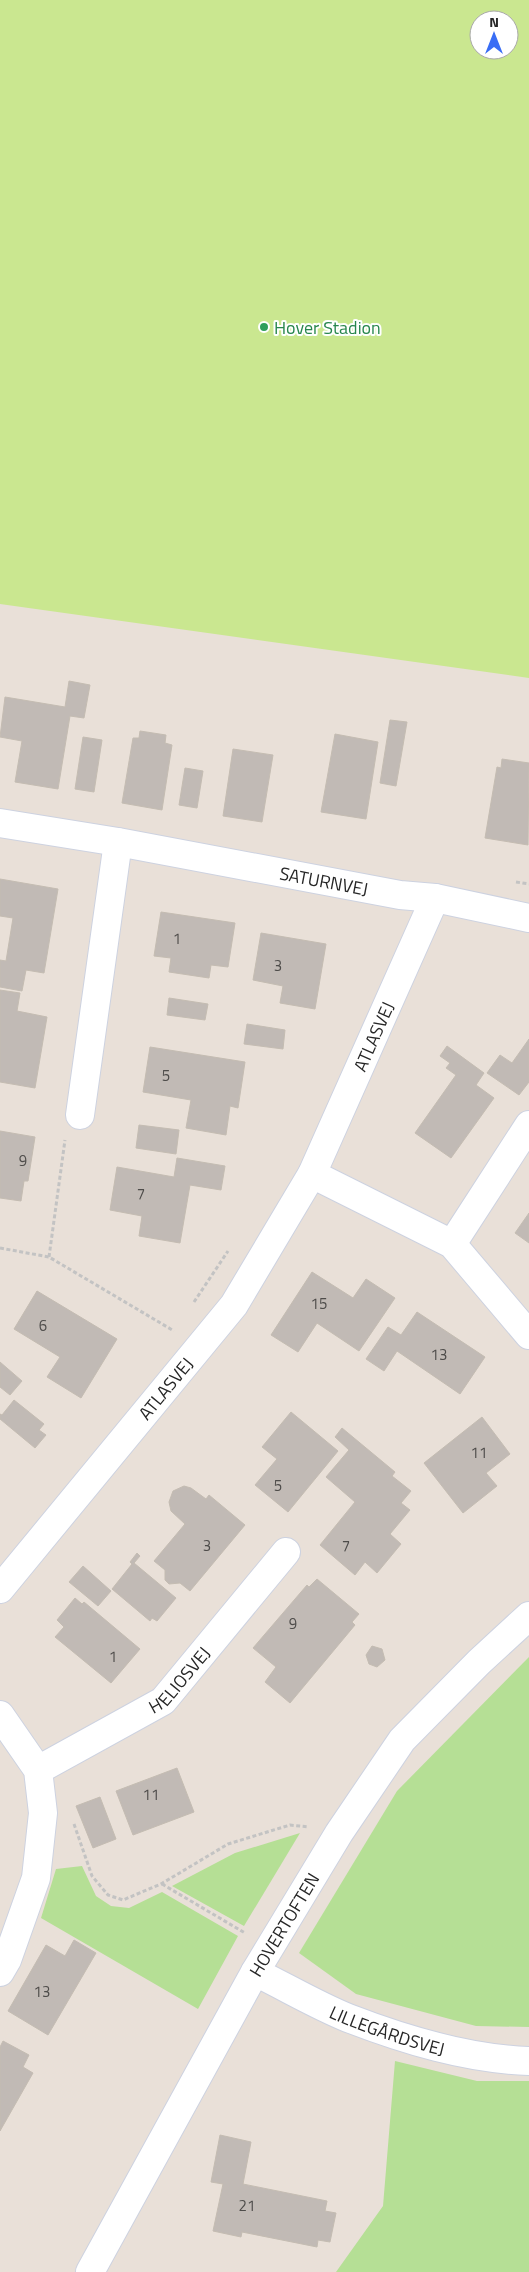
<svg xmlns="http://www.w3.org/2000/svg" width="529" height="2272" font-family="'Titillium Web',sans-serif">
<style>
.green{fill:#b5df95}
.pitch{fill:#cae790;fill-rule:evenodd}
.building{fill:#c1bab5;stroke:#c4bcb2}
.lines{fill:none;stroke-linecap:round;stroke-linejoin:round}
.street-casing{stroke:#cdd2e0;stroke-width:30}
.secondary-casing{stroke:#cdd2e0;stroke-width:30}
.path{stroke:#c3c3c3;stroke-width:3;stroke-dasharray:4 2.5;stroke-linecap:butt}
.street{stroke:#fff;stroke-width:28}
.secondary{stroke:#fff;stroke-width:28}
.leisure-dot{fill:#2e9e5b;stroke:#fff;stroke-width:2}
.labels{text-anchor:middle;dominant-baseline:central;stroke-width:4;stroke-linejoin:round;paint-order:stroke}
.number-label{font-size:15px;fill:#4e4c4a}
.leisure-label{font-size:18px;fill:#27864d;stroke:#fff;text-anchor:start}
.street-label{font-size:18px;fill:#272727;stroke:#fff}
</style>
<rect width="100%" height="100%" fill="#e9e0d8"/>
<g class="green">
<polygon points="529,1657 529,2027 476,2026 356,1994 299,1953 397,1791"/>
<polygon points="300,1833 244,1926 172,1886 235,1853"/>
<polygon points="82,1866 96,1896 111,1906 129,1908 162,1892 238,1936 198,2009 41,1918 56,1869"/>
<polygon points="395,2061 477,2081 529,2081 529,2272 336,2272 383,2206"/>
</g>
<path class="pitch" d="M0,0H529V678L0,604ZM479,20H509V50H479Z"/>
<g class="building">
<polygon points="69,681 90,685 84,718 70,716 58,789 15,782 22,741 0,737 5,697 65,707"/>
<polygon points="390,720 407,722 396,786 380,783"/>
<polygon points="140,731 166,735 165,743 172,745 162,810 122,803 133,738 139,738"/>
<polygon points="335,734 378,742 366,819 321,812"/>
<polygon points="83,737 102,740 94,792 75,789"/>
<polygon points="233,749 273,755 262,822 223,816"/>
<polygon points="502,759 529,763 528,845 485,838 497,767 501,768"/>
<polygon points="185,768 203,771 197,808 179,805"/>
<polygon points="0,879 58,889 44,973 26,970 22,991 0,987 0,960 6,961 13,918 0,916"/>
<polygon points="161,912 235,923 228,967 211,965 209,978 169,972 171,958 154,956"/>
<polygon points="261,933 326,944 315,1009 280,1003 283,986 253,980"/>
<polygon points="0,990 20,993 17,1011 47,1017 35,1088 0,1082"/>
<polygon points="169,998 208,1004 205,1020 167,1015"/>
<polygon points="247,1024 285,1030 283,1049 244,1044"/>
<polygon points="529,1039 529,1082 519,1095 487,1073 500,1055 512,1063"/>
<polygon points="447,1046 484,1073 476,1085 494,1098 451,1158 415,1133 456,1075 446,1068 450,1063 440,1056"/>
<polygon points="150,1047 245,1062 238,1108 230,1106 226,1135 186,1128 191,1100 143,1092"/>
<polygon points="139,1125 179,1130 176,1154 136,1148"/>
<polygon points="0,1131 35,1137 28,1181 24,1181 21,1201 0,1198"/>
<polygon points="177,1158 225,1166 221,1190 190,1185 180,1243 139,1236 142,1216 110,1210 117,1167 174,1177"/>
<polygon points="529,1213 529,1243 515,1233"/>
<polygon points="312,1272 353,1298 366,1279 395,1298 359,1351 317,1323 298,1352 271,1335"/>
<polygon points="37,1291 117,1339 81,1398 47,1377 60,1357 14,1329"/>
<polygon points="417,1312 485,1357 460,1394 397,1351 384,1371 366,1359 388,1327 401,1335"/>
<polygon points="0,1362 22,1381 10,1395 0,1387"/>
<polygon points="14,1400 44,1424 39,1430 46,1435 35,1448 0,1419 0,1414 2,1415"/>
<polygon points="291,1412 338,1451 288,1512 255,1485 277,1459 262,1447"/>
<polygon points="482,1417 510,1454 486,1473 497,1486 463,1513 424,1463"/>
<polygon points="342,1428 395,1472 392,1476 411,1491 401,1503 410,1510 390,1534 401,1544 377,1573 365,1562 355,1575 320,1545 355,1502 326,1477 349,1450 335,1437"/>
<polygon points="184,1486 191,1488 206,1499 209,1495 245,1525 190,1591 180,1583 169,1584 165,1580 165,1570 154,1561 185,1524 171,1511 169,1502 173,1491"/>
<polygon points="137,1553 140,1556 134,1563 176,1598 157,1621 152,1618 150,1621 112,1589 132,1564 130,1562"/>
<polygon points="83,1566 111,1591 98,1606 69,1582"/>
<polygon points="317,1579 359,1614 352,1622 355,1625 290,1703 265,1682 276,1667 253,1648 307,1585 309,1587"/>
<polygon points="75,1598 82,1604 84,1602 140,1649 111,1683 55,1637 64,1627 57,1620"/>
<polygon points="372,1646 382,1649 385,1660 377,1667 369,1664 366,1655"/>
<polygon points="177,1768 194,1812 133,1835 116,1791"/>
<polygon points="100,1797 116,1839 93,1848 76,1806"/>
<polygon points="74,1940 96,1953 48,2035 8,2011 46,1945 65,1956"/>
<polygon points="3,2041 29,2055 23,2067 33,2073 0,2131 0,2047"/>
<polygon points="220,2135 251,2142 243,2184 327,2201 325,2211 336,2213 330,2242 318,2240 317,2247 242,2232 241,2237 213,2231 223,2184 211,2182"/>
</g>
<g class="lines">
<defs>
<g id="street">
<path id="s1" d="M0,823L118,842L400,895L435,898L529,918"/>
<polyline points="80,1115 118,842"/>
<polyline points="312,1174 452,1244 529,1335"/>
<polyline points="452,1244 529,1125"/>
<path id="s2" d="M0,1589L234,1305L312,1174L435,898"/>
<polyline points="0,1715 38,1770 43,1813 36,1878 7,1960 0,1972"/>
<path id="s3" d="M38,1770L163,1701L286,1552"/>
<path id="s4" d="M255,1972C286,1987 316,2005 348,2018C405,2040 467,2059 529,2061"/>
</g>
<g id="secondary">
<path id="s5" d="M90,2272L255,1972L339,1833L402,1740L479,1662L529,1616"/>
</g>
</defs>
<use href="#street" class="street-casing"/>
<use href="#secondary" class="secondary-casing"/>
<g class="path">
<polyline points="516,882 529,884"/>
<polyline points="0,1248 49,1257 174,1331"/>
<polyline points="49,1257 65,1140"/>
<polyline points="194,1302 228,1251"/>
<polyline points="74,1824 92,1876 108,1895 123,1900 161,1884 228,1844 290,1825 309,1827"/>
<polyline points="162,1884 245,1933"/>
</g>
<use href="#street" class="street"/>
<use href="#secondary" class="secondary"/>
</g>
<circle class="leisure-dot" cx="264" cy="327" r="5"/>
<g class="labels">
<g class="number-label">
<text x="177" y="938">1</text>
<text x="278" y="965">3</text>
<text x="166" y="1075">5</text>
<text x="23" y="1160">9</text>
<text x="141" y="1193">7</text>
<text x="319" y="1303">15</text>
<text x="43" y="1325">6</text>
<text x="439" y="1354">13</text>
<text x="479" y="1452">11</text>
<text x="278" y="1485">5</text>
<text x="207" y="1545">3</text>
<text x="346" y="1545">7</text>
<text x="293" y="1623">9</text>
<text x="113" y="1656">1</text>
<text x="151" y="1794">11</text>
<text x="42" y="1991">13</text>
<text x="247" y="2205">21</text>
</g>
<g class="leisure-label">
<text x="274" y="327">Hover Stadion</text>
</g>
<g class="street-label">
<text stroke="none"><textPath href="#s1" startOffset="329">SATURNVEJ</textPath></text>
<text stroke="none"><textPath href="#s2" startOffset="671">ATLASVEJ</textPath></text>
<text stroke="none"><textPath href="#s2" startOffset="260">ATLASVEJ</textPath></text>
<text stroke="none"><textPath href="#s3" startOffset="169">HELIOSVEJ</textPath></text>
<text stroke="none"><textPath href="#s5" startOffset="398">HOVERTOFTEN</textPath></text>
<text stroke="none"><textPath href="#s4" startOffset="145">LILLEGÅRDSVEJ</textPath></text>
</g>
</g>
<g transform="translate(494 35)"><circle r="24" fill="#ffffff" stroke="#a9a9a9"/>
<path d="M0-4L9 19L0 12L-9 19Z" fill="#396df5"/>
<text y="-8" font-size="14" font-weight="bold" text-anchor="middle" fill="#272727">N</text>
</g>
</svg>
